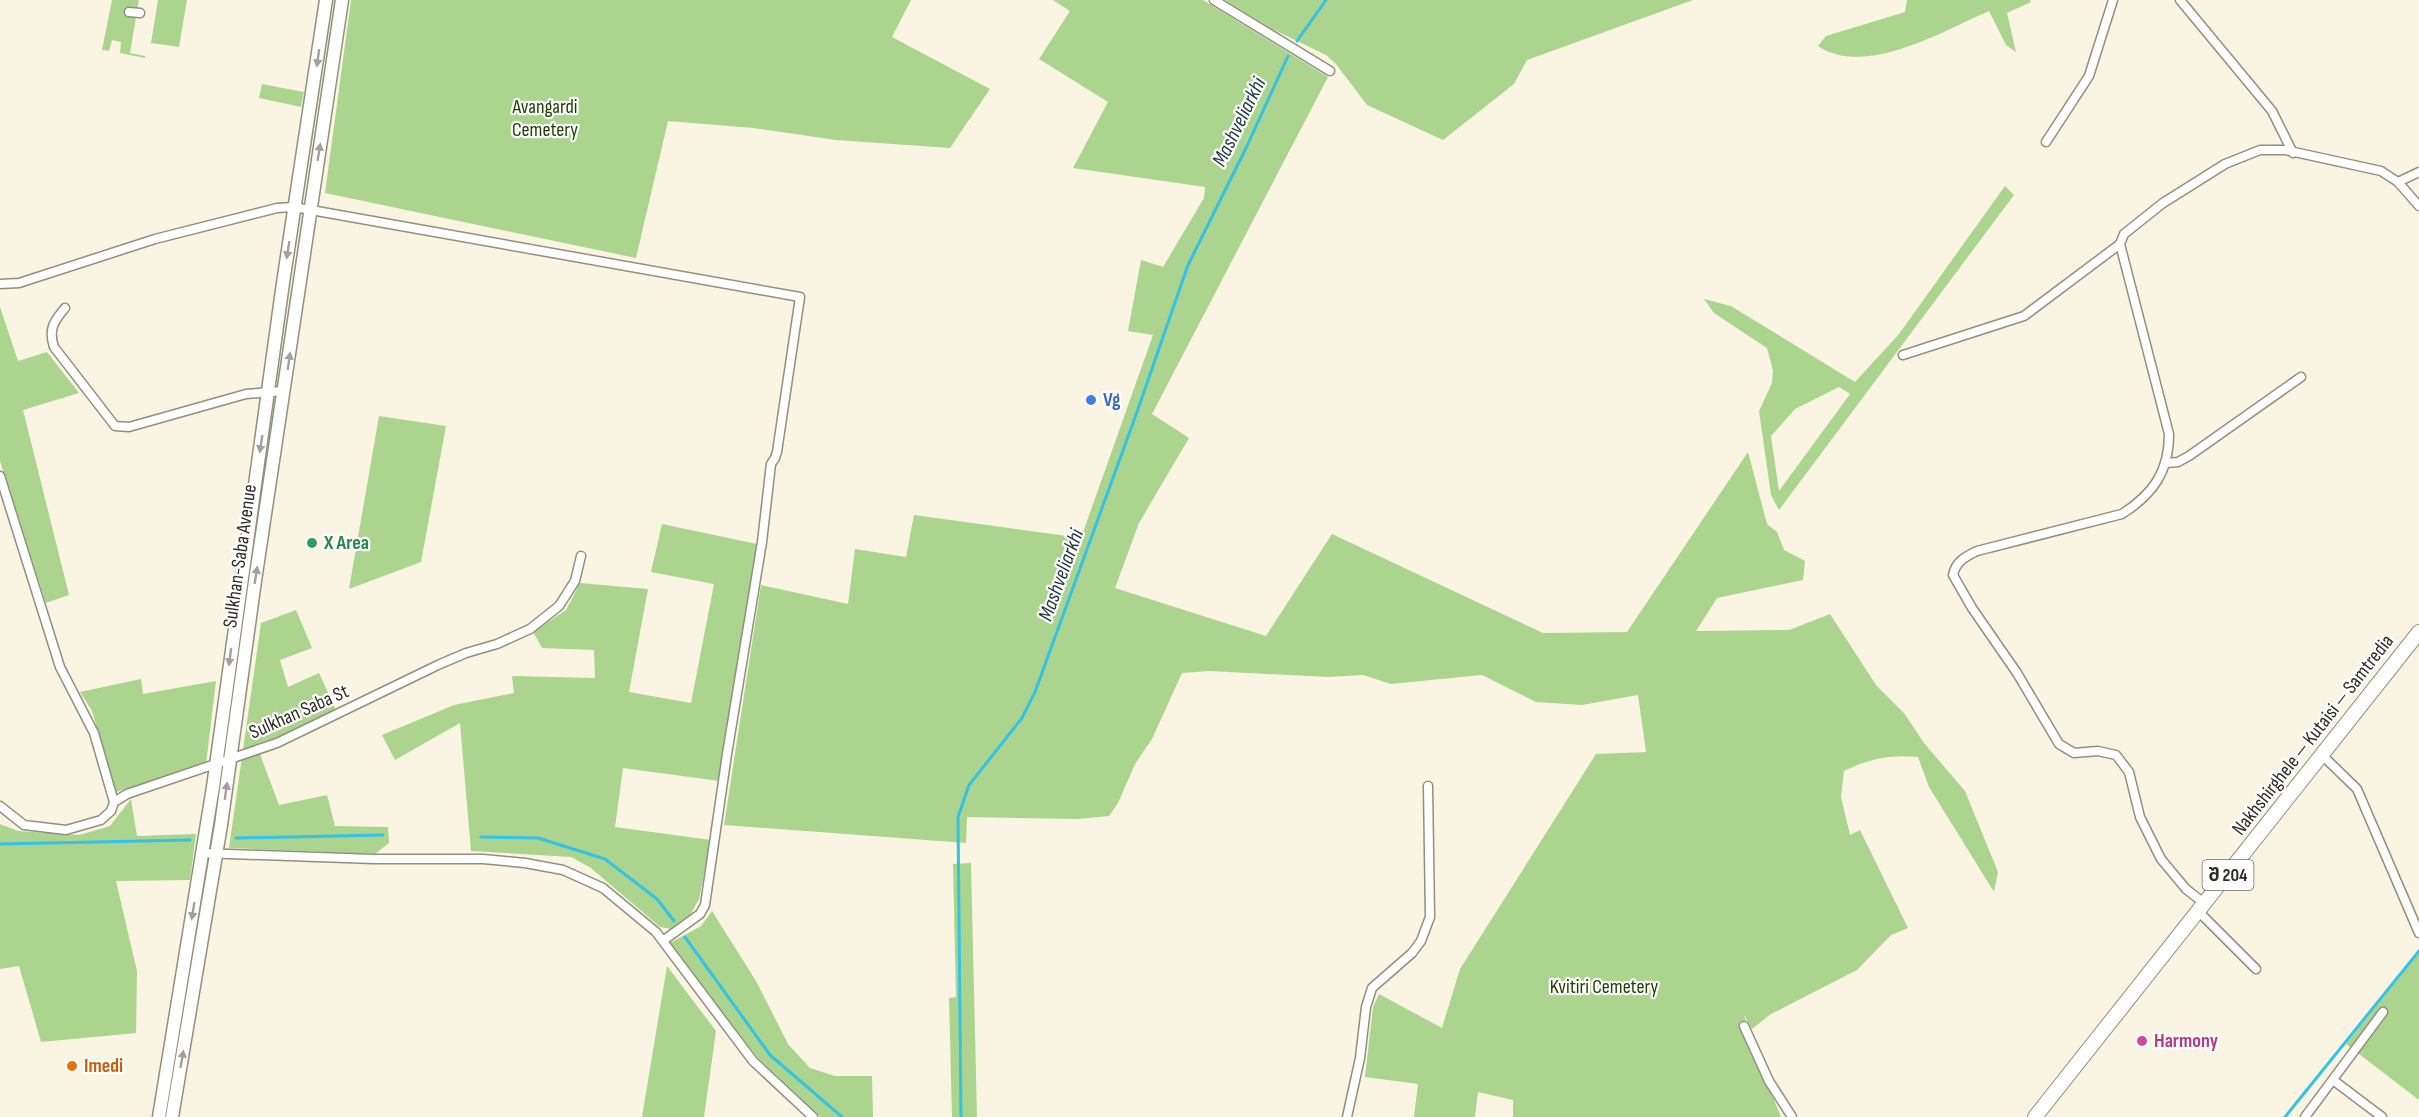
<svg xmlns="http://www.w3.org/2000/svg" width="2419" height="1117" font-family="'Sofia Sans Condensed','Noto Sans Georgian',sans-serif">
<style>
.green{fill:#abd58f;fill-rule:evenodd}
.lines{fill:none;stroke-linecap:round;stroke-linejoin:round}
.stream{stroke:#34c2e5;stroke-width:3}
.minor-casing{stroke:#928f7d;stroke-width:11}
.secondary-casing{stroke:#928f7d;stroke-width:15}
.primary-casing{stroke:#928f7d;stroke-width:16}
.minor{stroke:#fff;stroke-width:8}
.secondary{stroke:#fff;stroke-width:12}
.primary{stroke:#fff;stroke-width:14}
.oneway{fill:#a1a09d}
.shop-dot{fill:#3f7fe0;stroke:#fff;stroke-width:2}
.leisure-dot{fill:#2e9e5b;stroke:#fff;stroke-width:2}
.hotel-dot{fill:#d1479c;stroke:#fff;stroke-width:2}
.food-dot{fill:#e8710a;stroke:#fff;stroke-width:2}
.labels{text-anchor:middle;dominant-baseline:central;stroke-width:4.5;stroke-linejoin:round;paint-order:stroke}
.shield{fill:#fff;stroke:#6d6c66;stroke-width:1.5}
.shield-label{font-size:18px;font-weight:bold;fill:#2e2d25}
.park-label{font-size:20px;fill:#203e01;stroke:#fff}
.shop-label{font-size:20px;font-weight:bold;fill:#366cbe;stroke:#fff;text-anchor:start}
.leisure-label{font-size:20px;font-weight:bold;fill:#27864d;stroke:#fff;text-anchor:start}
.street-label{font-size:20px;fill:#2e2d25;stroke:#fff}
.hotel-label{font-size:20px;font-weight:bold;fill:#b23c85;stroke:#fff;text-anchor:start}
.food-label{font-size:20px;font-weight:bold;fill:#c56008;stroke:#fff;text-anchor:start}
.water-label{font-size:21px;font-style:italic;fill:#1f363d;stroke:#fff}
</style>
<rect width="100%" height="100%" fill="#faf5e2"/>
<g class="green">
<polygon points="112,0 139,0 130,53 145,56 145,58 120,53 121,42 112,40 109,51 102,50"/>
<polygon points="158,0 187,0 179,47 151,43"/>
<polygon points="351,0 911,0 892,37 990,89 950,148 836,140 753,128 668,121 636,258 325,193"/>
<path d="M1053,0H1203L1328,77L1152,414L1189,438L1139,523L1115,588L1266,636L1332,534L1543,633L1627,632L1748,452L1767,524L1777,532L1784,550L1805,561L1803,580L1717,598L1696,631L1789,630L1830,614L1876,685L1904,713L1924,743L1965,791L1998,872L1994,892L1929,787L1918,757C1891,754 1868,759 1844,771L1841,797L1850,835L1860,830L1908,928L1891,935L1857,970L1771,1014L1752,1029L1744,1015L1753,1048L1781,1117H1513V1100L1478,1092L1475,1117H1414L1418,1084L1365,1077L1373,1007L1379,994L1442,1028L1460,969L1596,754L1646,752L1638,695L1582,705L1536,702L1482,675L1391,684L1363,675L1328,677L1209,671L1182,673L1152,739L1135,764L1118,803L1109,816L1078,819L967,817L966,843L724,825L761,585L848,604L855,549L906,557L914,515L1081,538L1153,335L1128,331L1141,260L1163,267L1204,198L1205,187L1073,168L1108,102L1039,59L1070,11Z"/>
<polygon points="1225,0 1693,0 1527,60 1514,84 1443,140 1367,105 1336,64 1326,55 1270,28"/>
<path d="M1907,0H2030L2031,2L2007,13L2016,52L2006,45L1989,11C1943,31 1865,78 1818,46L1826,36L1905,12Z"/>
<polygon points="262,84 304,92 301,107 259,98"/>
<path d="M2005,186L2014,195L1779,510L1771,495L1759,411L1772,383L1773,371L1767,348L1714,313L1704,299L1731,306L1855,382L1899,334ZM1839,387L1850,394L1779,491L1771,436L1795,409Z"/>
<polygon points="0,307 18,361 47,352 79,393 23,410 69,595 46,603 0,461"/>
<polygon points="379,416 446,426 421,562 349,589"/>
<polygon points="662,524 757,544 719,781 623,768 615,827 711,840 699,899 688,919 671,929 660,927 591,868 571,857 471,851 460,723 395,760 382,735 454,705 514,693 512,676 595,678 594,650 542,648 533,632 566,610 580,583 648,589 629,692 691,703 714,584 651,572"/>
<polygon points="296,610 312,648 280,660 288,687 319,673 336,710 282,736 260,743 261,757 279,805 327,795 335,826 388,827 389,843 375,854 229,848 261,623"/>
<polygon points="141,679 143,694 216,681 206,764 116,792 92,711 80,692"/>
<polygon points="131,799 137,836 196,834 190,880 116,881 137,971 136,1033 41,1042 19,966 0,969 0,824 18,831 79,835 110,826"/>
<polygon points="971,863 977,1117 952,1117 949,998 956,997 953,864"/>
<polygon points="712,911 756,981 788,1044 810,1068 835,1076 872,1076 873,1117 820,1117 757,1057 670,943 701,926"/>
<polygon points="2419,953 2419,1100 2346,1044"/>
<polygon points="667,966 716,1031 704,1117 642,1117"/>
</g>
<g class="lines">
<g class="stream">
<polyline points="1297,41 1326,0"/>
<polyline points="481,837 538,838 605,859 657,899 674,921"/>
<polyline points="236,838 383,835"/>
<polyline points="0,844 190,840"/>
<polyline points="685,937 770,1055 842,1117"/>
<polyline points="961,1117 958,817 969,785 1022,718 1035,692 1137,412 1188,265 1247,146 1288,56"/>
<polyline points="2285,1117 2419,951"/>
</g>
<defs>
<g id="minor">
<polyline points="1214,0 1330,71"/>
<polyline points="2180,0 2272,111 2293,153"/>
<polyline points="129,12 140,13"/>
<polyline points="2046,142 2089,76 2113,0"/>
<polyline points="2419,172 2398,182 2419,206"/>
<path d="M2120,244L2169,434C2169,472 2153,494 2122,514L1977,551C1965,557 1956,561 1953,575L1972,608L2017,673L2059,744L2074,753L2098,751L2116,755L2129,772L2140,817L2161,859L2186,889L2205,904"/>
<polyline points="0,284 19,283 155,239 277,208 294,207 800,297 777,452 775,458 771,464 762,542 727,754 705,905 700,914 664,940"/>
<path d="M65,308C54,321 48,329 54,347L115,426L129,427L246,394L284,391"/>
<polyline points="1903,355 2024,316 2120,244 2124,234 2163,203 2225,164 2260,150 2285,150 2381,171 2398,182"/>
<polyline points="2166,463 2178,462 2189,456 2301,377"/>
<polyline points="0,476 60,667 94,733 114,802"/>
<polyline points="2322,755 2357,789 2419,933"/>
<polyline points="0,806 24,825 66,830 101,820 111,811 114,802 127,794 277,743 438,665 466,653 497,644 530,629 559,606 575,581 581,556"/>
<polyline points="202,853 374,859 483,859 525,863 563,870 603,888 656,932 753,1061 813,1117"/>
<polyline points="2199,912 2256,969"/>
<polyline points="1744,1026 1769,1081 1792,1117"/>
<polyline points="2333,1080 2382,1117"/>
<polyline points="1347,1117 1360,1058 1366,1007 1372,988 1412,953 1421,941 1430,917 1428,786"/>
<polyline points="2305,1117 2383,1012"/>
</g>
<g id="secondary">
<polyline points="159,1117 213,787 283,283 326,0"/>
<polyline points="172,1117 221,825 255,581 342,0"/>
</g>
<polyline id="primary" points="2035,1117 2419,632"/>
</defs>
<use href="#minor" class="minor-casing"/>
<use href="#secondary" class="secondary-casing"/>
<use href="#primary" class="primary-casing"/>
<use href="#minor" class="minor"/>
<use href="#secondary" class="secondary"/>
<use href="#primary" class="primary"/>
</g>
<defs><path id="oneway-solid" d="M-6-.8H1V-3.2L6.5 0L1 3.2V.8H-6Z" transform="scale(1.5)"/></defs>
<g class="oneway">
<use href="#oneway-solid" transform="translate(318 58) rotate(98)"/>
<use href="#oneway-solid" transform="translate(319 152) rotate(-81)"/>
<use href="#oneway-solid" transform="translate(288 250) rotate(99)"/>
<use href="#oneway-solid" transform="translate(289 361) rotate(-82)"/>
<use href="#oneway-solid" transform="translate(261 444) rotate(99)"/>
<use href="#oneway-solid" transform="translate(256 575) rotate(-81)"/>
<use href="#oneway-solid" transform="translate(230 657) rotate(97)"/>
<use href="#oneway-solid" transform="translate(226 791) rotate(-82)"/>
<use href="#oneway-solid" transform="translate(193 911) rotate(99)"/>
<use href="#oneway-solid" transform="translate(182 1059) rotate(-80)"/>
</g>
<circle class="shop-dot" cx="1091" cy="400" r="6"/>
<circle class="leisure-dot" cx="312" cy="543" r="6"/>
<circle class="hotel-dot" cx="2142" cy="1041" r="6"/>
<circle class="food-dot" cx="72" cy="1066" r="6"/>
<g class="labels">
<rect class="shield" x="2202.5" y="860" width="51" height="30" rx="4.5"/>
<g class="shield-label">
<text x="2228" y="875">შ 204</text>
</g>
<g class="park-label">
<text x="545" y="107">Avangardi<tspan x="545" dy="23">Cemetery</tspan></text>
<text x="1604" y="987">Kvitiri Cemetery</text>
</g>
<g class="shop-label">
<text x="1103" y="400">Vg</text>
</g>
<g class="leisure-label">
<text x="324" y="543">X Area</text>
</g>
<g class="street-label">
<text transform="translate(240 556) rotate(-82)">Sulkhan-Saba Avenue</text>
<text transform="translate(299 712) rotate(-24)">Sulkhan Saba St</text>
<text transform="translate(2313 735) rotate(-52)">Nakhshirghele — Kutaisi — Samtredia</text>
</g>
<g class="hotel-label">
<text x="2154" y="1041">Harmony</text>
</g>
<g class="food-label">
<text x="84" y="1066">Imedi</text>
</g>
<g class="water-label">
<text transform="translate(1239 122) rotate(-64)">Mashveliarkhi</text>
<text transform="translate(1061 575) rotate(-70)">Mashveliarkhi</text>
</g>
</g>
</svg>
